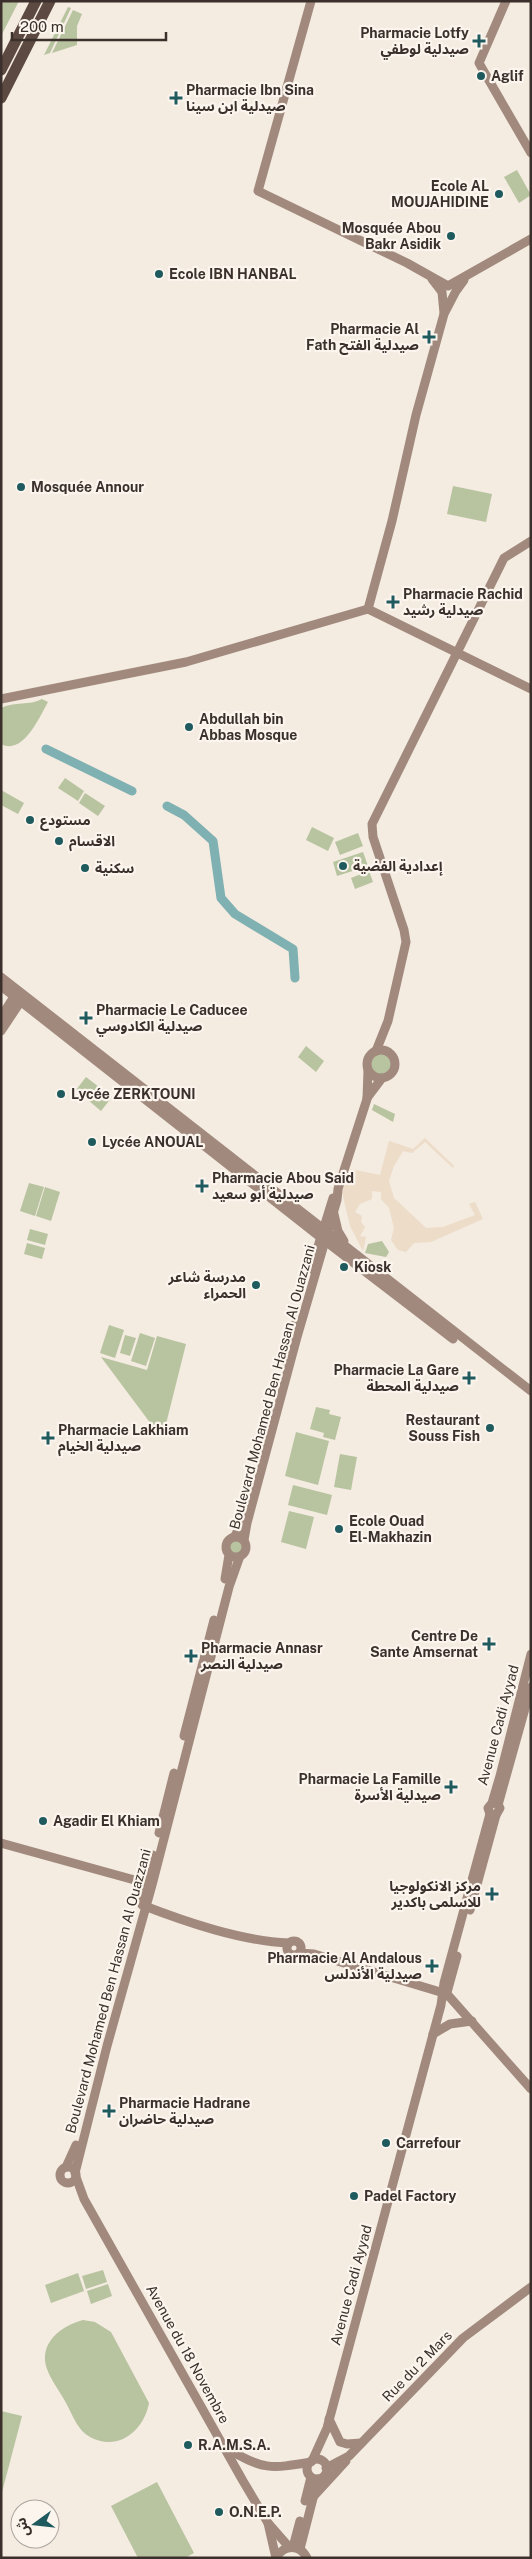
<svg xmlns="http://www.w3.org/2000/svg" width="532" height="2559" font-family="'Public Sans','Noto Sans Arabic',sans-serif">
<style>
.green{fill:#b8c4a0}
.plaza{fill:#ecdcc8}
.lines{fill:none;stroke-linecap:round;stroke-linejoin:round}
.river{stroke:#7fb0b2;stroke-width:9}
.secondary{stroke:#a18a7d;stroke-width:9}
.highway{stroke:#5c4a42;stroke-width:11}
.poi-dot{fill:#1f5a5e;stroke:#fbf5ee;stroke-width:2}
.labels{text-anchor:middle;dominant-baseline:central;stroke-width:4.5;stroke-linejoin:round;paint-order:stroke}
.poi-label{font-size:14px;font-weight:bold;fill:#3b302b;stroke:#fbf5ee;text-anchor:start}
.street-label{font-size:14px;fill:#3b302b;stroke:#fbf5ee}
</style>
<rect width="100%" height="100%" fill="#f4ebe1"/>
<g class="green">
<polygon points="1,1 19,1 1,36"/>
<polygon points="68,7 71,8 50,53 44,55"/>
<polygon points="73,10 82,14 77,26 77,45 52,53"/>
<polygon points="517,170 531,195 519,203 504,177"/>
<polygon points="453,486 492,494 486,522 447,514"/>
<path d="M42,699L48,702C40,716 23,756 1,744V708C14,701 30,706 42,699Z"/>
<polygon points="65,778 84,791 78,801 58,788"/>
<polygon points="1,790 24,803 18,814 1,805"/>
<polygon points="85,793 105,806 98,816 79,803"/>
<polygon points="312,827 334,838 328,851 306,840"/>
<polygon points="358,833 363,846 340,855 335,842"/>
<polygon points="363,852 368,866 337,876 333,862"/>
<polygon points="369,871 373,882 355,889 351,878"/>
<polygon points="306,1046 324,1061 316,1072 298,1057"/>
<circle cx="381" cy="1064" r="10"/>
<polygon points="86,1077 112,1097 101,1111 76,1090"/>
<polygon points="374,1104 395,1114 393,1122 372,1110"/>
<polygon points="29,1183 44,1187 35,1216 20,1211"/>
<polygon points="45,1187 60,1192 51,1221 36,1216"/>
<polygon points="30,1229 48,1234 45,1245 27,1240"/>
<polygon points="382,1241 389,1252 386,1257 365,1253 368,1244"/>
<polygon points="27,1243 45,1248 42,1259 24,1254"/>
<polygon points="109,1325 124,1330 115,1358 100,1353"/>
<polygon points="140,1333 155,1338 146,1366 131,1361"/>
<polygon points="125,1335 136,1338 130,1356 120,1353"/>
<polygon points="157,1336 186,1344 163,1436 160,1436 101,1357 147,1370"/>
<polygon points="316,1407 330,1410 329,1414 341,1417 335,1440 323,1437 324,1433 310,1429"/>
<polygon points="296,1432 329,1441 318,1485 285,1476"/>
<polygon points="340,1454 357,1457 351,1490 334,1487"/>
<polygon points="293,1485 332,1495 327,1515 288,1505"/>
<polygon points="289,1511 314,1517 306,1549 281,1542"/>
<circle cx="236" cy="1547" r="8"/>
<polygon points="103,2270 107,2282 86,2289 82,2276"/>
<polygon points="78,2273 84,2291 51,2303 45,2285"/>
<polygon points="108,2284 112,2296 91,2304 87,2291"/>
<path d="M83,2320L95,2322L111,2332L149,2403C144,2431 118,2452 90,2437C78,2431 72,2414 66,2403C60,2392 51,2380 47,2369C38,2343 61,2326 83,2320Z"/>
<polygon points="1,2411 22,2416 1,2496"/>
<polygon points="157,2482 194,2553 185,2558 138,2558 111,2506"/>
</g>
<polygon class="plaza" points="425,1138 454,1166 453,1168 425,1142 412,1153 403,1151 394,1166 389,1181 394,1198 426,1228 443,1227 475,1215 469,1204 475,1202 483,1219 431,1242 414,1243 406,1252 398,1250 391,1240 394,1228 389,1208 381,1199 381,1192 372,1191 372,1199 360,1204 355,1212 362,1216 361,1222 365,1227 360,1236 366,1237 363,1251 350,1226 342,1192 350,1169 380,1175 389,1141 413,1149"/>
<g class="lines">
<g class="river">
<polyline points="46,749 132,791"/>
<polyline points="167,806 184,815 213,841 221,898 235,914 293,949 295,978"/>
</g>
<g class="secondary">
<polyline points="311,1 258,191 407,263 448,286 531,239"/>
<polyline points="506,1 479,63 531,153"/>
<polyline points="432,279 442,292 444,313"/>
<polyline points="368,609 392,521 416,415 444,314 456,291 464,280"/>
<polyline points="1,699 186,662 368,609 531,689"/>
<polyline points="1,977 531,1391"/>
<polyline points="1,986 320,1237 453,1339"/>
<polyline points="1,1017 17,992"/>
<polyline points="1,1031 23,998"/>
<circle cx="381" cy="1064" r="14"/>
<polyline points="376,1051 388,1021 406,942 404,930 373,837 372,824 504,558 531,541"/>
<polyline points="367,1098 382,1078"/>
<polyline points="334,1214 338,1231 344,1241"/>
<polyline points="311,1269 333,1198"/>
<polyline points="284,1360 294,1325"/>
<polyline points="235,1536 244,1518"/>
<circle cx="236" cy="1547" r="10"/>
<polyline points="244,1540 247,1523 297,1337 337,1200 338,1189 367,1099 368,1070"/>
<polyline points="225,1579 229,1555"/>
<polyline points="184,1736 214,1620"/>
<polyline points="492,1803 497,1803 500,1808 496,1815 490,1814 488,1808 492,1803 500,1776 531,1654"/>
<polyline points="498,1805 531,1687"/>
<polyline points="159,1833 174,1773"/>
<polyline points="1,1843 149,1884"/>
<polyline points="141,1903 153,1855"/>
<path d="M142,1905C186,1922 241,1941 289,1943"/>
<polyline points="470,1910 496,1815"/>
<circle cx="294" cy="1948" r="7"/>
<polyline points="299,1953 314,1954 447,1994 531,2089"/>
<polyline points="446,1996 457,1956"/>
<polyline points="433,2034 450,2024 472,2021"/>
<circle cx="68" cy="2175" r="8"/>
<polyline points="66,2167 76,2145"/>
<polyline points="75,2173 107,2046 152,1885 229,1587 240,1556"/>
<polyline points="76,2177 84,2199 243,2481 268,2523 289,2547"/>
<polyline points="329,2419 340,2442 347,2444 361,2443"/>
<path d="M226,2448C263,2470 270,2469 311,2462"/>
<circle cx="317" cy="2469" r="10"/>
<polyline points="312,2461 327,2428 441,2005 444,1983 490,1814"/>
<polyline points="326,2468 349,2456 463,2338 531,2287"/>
<polyline points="313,2497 346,2461"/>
<polyline points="305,2501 311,2477"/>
<polyline points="268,2523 276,2558"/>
<polyline points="293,2547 300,2521"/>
<polyline points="300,2549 318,2479"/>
<path d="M276,2558C284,2544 300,2544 307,2558"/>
</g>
<g class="highway">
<polyline points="1,70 36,1"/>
<polyline points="1,98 50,1"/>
</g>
</g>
<g class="poi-dot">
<path d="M476.5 33.5h5v5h5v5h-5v5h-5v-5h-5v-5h5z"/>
<circle cx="481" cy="76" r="5"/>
<path d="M173.5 90.5h5v5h5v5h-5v5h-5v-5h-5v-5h5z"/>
<circle cx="499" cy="194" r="5"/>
<circle cx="451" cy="236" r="5"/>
<circle cx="159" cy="274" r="5"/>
<path d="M426.5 329.5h5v5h5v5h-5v5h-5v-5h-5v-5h5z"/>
<circle cx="21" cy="487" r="5"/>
<path d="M390.5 594.5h5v5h5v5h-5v5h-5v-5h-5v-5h5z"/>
<circle cx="189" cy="727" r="5"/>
<circle cx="30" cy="820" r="5"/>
<circle cx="59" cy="841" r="5"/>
<circle cx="343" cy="866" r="5"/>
<circle cx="85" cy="868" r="5"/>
<path d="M83.5 1010.5h5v5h5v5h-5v5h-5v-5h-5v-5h5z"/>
<circle cx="61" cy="1094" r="5"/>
<circle cx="92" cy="1142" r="5"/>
<path d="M199.5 1178.5h5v5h5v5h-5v5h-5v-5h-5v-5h5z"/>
<circle cx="344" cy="1267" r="5"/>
<circle cx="256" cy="1285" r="5"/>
<path d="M466.5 1370.5h5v5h5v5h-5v5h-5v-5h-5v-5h5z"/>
<circle cx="490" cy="1428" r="5"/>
<path d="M45.5 1430.5h5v5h5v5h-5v5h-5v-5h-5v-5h5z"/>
<circle cx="339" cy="1529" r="5"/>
<path d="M486.5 1636.5h5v5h5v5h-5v5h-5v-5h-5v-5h5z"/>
<path d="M188.5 1648.5h5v5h5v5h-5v5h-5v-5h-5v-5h5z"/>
<path d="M448.5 1779.5h5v5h5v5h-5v5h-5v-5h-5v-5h5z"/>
<circle cx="43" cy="1821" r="5"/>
<path d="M489.5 1886.5h5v5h5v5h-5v5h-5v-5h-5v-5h5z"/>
<path d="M429.5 1958.5h5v5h5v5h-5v5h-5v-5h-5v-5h5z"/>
<path d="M106.5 2103.5h5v5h5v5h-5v5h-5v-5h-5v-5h5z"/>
<circle cx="386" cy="2143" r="5"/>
<circle cx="354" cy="2196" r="5"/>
<circle cx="188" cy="2445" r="5"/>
<circle cx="219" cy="2512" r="5"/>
</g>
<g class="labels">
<g class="poi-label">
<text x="469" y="33" text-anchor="end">Pharmacie Lotfy<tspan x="469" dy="16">صيدلية لوطفي</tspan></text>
<text x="491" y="76">Aglif</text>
<text x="186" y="90">Pharmacie Ibn Sina<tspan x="186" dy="16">صيدلية ابن سينا</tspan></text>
<text x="489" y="186" text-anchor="end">Ecole AL<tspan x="489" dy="16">MOUJAHIDINE</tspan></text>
<text x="441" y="228" text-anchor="end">Mosquée Abou<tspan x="441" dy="16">Bakr Asidik</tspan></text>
<text x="169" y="274">Ecole IBN HANBAL</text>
<text x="419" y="329" text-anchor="end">Pharmacie Al<tspan x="419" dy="16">Fath صيدلية الفتح</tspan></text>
<text x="31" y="487">Mosquée Annour</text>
<text x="403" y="594">Pharmacie Rachid<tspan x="403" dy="16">صيدلية رشيد</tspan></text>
<text x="199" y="719">Abdullah bin<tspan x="199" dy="16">Abbas Mosque</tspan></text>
<text x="40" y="820">مستودع</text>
<text x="69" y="841">الاقسام</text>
<text x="353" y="866">إعدادية الفضية</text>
<text x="95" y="868">سكنية</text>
<text x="96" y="1010">Pharmacie Le Caducee<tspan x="96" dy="16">صيدلية الكادوسي</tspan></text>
<text x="71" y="1094">Lycée ZERKTOUNI</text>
<text x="102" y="1142">Lycée ANOUAL</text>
<text x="212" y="1178">Pharmacie Abou Said<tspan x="212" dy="16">صيدلية أبو سعيد</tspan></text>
<text x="354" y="1267">Kiosk</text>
<text x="246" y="1277" text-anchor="end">مدرسة شاعر<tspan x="246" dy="16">الحمراء</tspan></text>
<text x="459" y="1370" text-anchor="end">Pharmacie La Gare<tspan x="459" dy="16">صيدلية المحطة</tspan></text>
<text x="480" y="1420" text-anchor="end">Restaurant<tspan x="480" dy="16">Souss Fish</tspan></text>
<text x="58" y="1430">Pharmacie Lakhiam<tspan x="58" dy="16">صيدلية الخيام</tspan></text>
<text x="349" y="1521">Ecole Ouad<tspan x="349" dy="16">El-Makhazin</tspan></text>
<text x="478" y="1636" text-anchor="end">Centre De<tspan x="478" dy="16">Sante Amsernat</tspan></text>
<text x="201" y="1648">Pharmacie Annasr<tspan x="201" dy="16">صيدلية النصر</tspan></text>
<text x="441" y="1779" text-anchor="end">Pharmacie La Famille<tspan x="441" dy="16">صيدلية الأسرة</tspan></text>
<text x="53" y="1821">Agadir El Khiam</text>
<text x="481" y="1886" text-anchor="end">مركز الانكولوجيا<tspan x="481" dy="16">للاسلمى باكدير</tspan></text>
<text x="422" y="1958" text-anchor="end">Pharmacie Al Andalous<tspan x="422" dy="16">صيدلية الأندلس</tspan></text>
<text x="119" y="2103">Pharmacie Hadrane<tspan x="119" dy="16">صيدلية حاضران</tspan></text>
<text x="396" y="2143">Carrefour</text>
<text x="364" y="2196">Padel Factory</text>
<text x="198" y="2445">R.A.M.S.A.</text>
<text x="229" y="2512">O.N.E.P.</text>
</g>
<g class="street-label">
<text transform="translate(272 1387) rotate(-75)">Boulevard Mohamed Ben Hassan Al Ouazzani</text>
<text transform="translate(498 1725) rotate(-75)">Avenue Cadi Ayyad</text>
<text transform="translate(108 1991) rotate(-75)">Boulevard Mohamed Ben Hassan Al Ouazzani</text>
<text transform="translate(351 2285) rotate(-75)">Avenue Cadi Ayyad</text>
<text transform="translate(188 2354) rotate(61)">Avenue du 18 Novembre</text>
<text transform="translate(417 2366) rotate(-46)">Rue du 2 Mars</text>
</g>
</g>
<rect width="532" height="2559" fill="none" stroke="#3b302b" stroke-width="5"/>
<g transform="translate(35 2524) rotate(255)"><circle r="24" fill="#fbf5ee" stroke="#aea6a0"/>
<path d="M0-4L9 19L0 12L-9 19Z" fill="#1f5a5e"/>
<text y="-8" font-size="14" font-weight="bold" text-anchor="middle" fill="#3b302b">ش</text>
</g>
<path d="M12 32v8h154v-8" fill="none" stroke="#3b302b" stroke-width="2.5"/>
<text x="20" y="32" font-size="15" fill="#3b302b" stroke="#fbf5ee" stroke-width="4" paint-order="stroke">200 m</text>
</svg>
